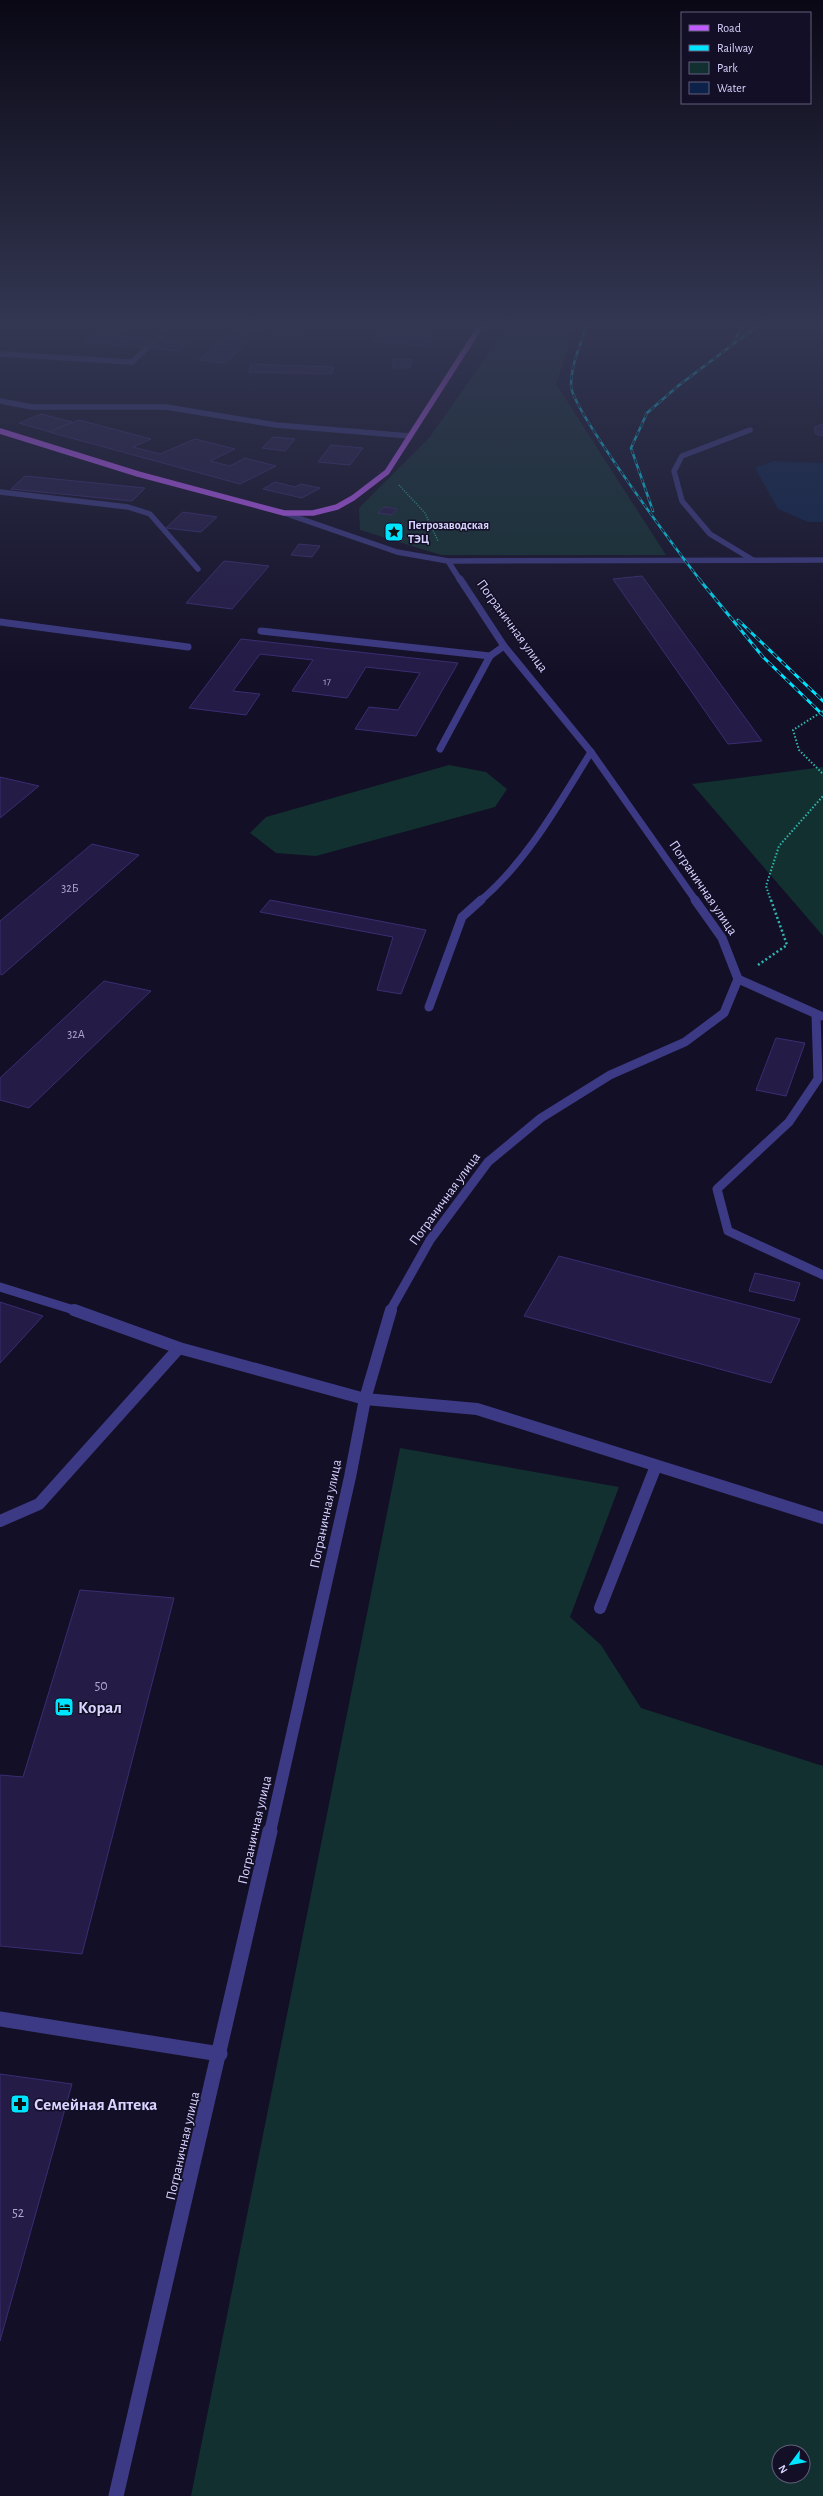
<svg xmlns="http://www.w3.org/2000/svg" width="823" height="2496" font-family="'Alegreya Sans',sans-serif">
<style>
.green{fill:#12302f;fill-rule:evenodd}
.water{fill:#0c2248}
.building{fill:#241b47;stroke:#3b2d73}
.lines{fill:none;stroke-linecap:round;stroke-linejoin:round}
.minor-tunnel{stroke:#312d47;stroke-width:5.5;stroke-dasharray:5.5 3;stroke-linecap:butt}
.path-far2{stroke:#2fb8b0;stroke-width:1.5;stroke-dasharray:1 1.5;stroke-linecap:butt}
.path-far1{stroke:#2fb8b0;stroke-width:2;stroke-dasharray:1.5 2;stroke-linecap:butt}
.path{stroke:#2fb8b0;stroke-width:2.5;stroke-dasharray:2 2.5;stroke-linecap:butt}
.minor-far4{stroke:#3d3a85;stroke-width:5.5}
.minor-far3{stroke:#3d3a85;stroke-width:7}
.minor-far2{stroke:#3d3a85;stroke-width:9}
.minor-far1{stroke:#3d3a85;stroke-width:12}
.minor{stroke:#3d3a85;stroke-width:15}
.major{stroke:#c25bff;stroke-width:5.5}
.rail-far1-casing{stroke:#00e5ff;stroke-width:2.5}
.rail-casing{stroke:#00e5ff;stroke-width:3}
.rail-far1{stroke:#130f26;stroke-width:1.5;stroke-dasharray:5;stroke-linecap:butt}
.rail{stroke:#130f26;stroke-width:2;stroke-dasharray:6;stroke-linecap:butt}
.labels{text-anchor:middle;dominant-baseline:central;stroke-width:3;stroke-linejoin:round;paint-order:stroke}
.far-number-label{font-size:10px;fill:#aca6d1}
.far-poi-label{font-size:12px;font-weight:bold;fill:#d9d4ff;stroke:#130f26;text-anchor:start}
.number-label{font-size:12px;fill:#aca6d1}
.street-label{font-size:14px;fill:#d9d4ff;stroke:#130f26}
.near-number-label{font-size:14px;fill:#aca6d1}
.near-poi-label{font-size:17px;font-weight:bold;fill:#d9d4ff;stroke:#130f26;text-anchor:start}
</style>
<rect width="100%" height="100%" fill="#130f26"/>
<g class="green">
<polygon points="507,327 575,327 556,384 666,555 441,555 360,530 359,508 429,438"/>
<polygon points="449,765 486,772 507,789 495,807 316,856 276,853 250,833 266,817"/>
<polygon points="823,767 823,936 692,784"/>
<path d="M400,1448L619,1487L570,1617L601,1645L641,1708L823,1766V2496H191ZM779,2452H803V2476H779Z"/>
</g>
<polygon class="water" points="773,461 823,463 823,522 808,522 778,509 755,468"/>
<g class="building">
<polygon points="103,327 131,327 121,336 188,342 179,351 85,342"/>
<polygon points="238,327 266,327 225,363 199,360"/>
<polygon points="282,327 310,327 295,339 270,337"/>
<polygon points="384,327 434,327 429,346 372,342 374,336 381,337"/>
<rect x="655" y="327" width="19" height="3"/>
<polygon points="394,359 412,359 410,368 392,368"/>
<polygon points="251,364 334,367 332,374 249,372"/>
<polygon points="41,414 72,422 50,432 19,423"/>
<polygon points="79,420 151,439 133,447 160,454 195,439 235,449 210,461 230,466 245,458 276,466 240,484 49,432"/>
<polygon points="822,424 823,424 823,436 816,434 814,428"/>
<polygon points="273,437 295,439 285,451 262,448"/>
<polygon points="331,445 363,448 350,465 318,462"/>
<polygon points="25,476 145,488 132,501 11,489"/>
<polygon points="275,482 295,487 301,484 320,488 302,498 263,489"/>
<polygon points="384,507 397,509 392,515 378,513"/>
<polygon points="183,512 217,517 201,532 166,528"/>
<polygon points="299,544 320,546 312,557 291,555"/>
<polygon points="224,561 269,566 232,609 186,603"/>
<polygon points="642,576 762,741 728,744 613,579"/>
<polygon points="241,639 458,663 416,736 355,729 369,707 398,710 420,673 366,667 347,698 292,691 313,660 260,654 233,691 260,694 246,715 189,708"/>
<polygon points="0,777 39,786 0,818"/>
<polygon points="92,844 139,855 2,975 0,974 0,921"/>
<polygon points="270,900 426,930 401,994 377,990 393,937 260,912"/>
<polygon points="104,981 151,991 29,1108 0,1100 0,1078"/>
<polygon points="776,1038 805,1043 786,1096 756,1090"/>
<polygon points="559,1256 800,1319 771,1383 524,1316"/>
<polygon points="755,1273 800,1283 794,1301 749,1291"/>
<polygon points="0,1302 43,1316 0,1363"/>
<polygon points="80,1590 174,1598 82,1954 0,1946 0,1775 23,1777"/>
<polygon points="0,2074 72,2084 0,2341"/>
</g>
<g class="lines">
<polyline class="minor-tunnel" points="145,350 171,327"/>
<polyline class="path-far2" points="399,485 425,513 438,541"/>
<g class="path-far1">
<polyline points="823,711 793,730 799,750 823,774"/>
<polyline points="771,901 766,886 779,846 823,796"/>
</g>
<polyline class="path" points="758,965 787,945 771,900"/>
<g class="minor-far4">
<polyline points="0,354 132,362 145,350"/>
<polyline points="0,401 32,407 166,407 276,425 410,436"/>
<polyline points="750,430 682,456 674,471 682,501 710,534 753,560"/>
<polyline points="0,492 128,507 150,514 198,569"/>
<polyline points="284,513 397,552 448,561 460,580"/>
<polyline points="448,561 823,560"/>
</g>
<g class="minor-far3">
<polyline points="460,579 504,646 591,752 696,901"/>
<polyline points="0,622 188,647"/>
<polyline points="261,631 490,656"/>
<polyline points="440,749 490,656 504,646"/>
<path d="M480,901C528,860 558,805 591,752"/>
</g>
<g class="minor-far2">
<polyline points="738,979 821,1016"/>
<polyline points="429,1007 462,917 481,900"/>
<polyline points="816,1015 818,1079 789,1122 717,1189 728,1231 823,1275"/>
<polyline points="0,1287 77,1311"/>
<polyline points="390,1311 430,1240 488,1162 541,1118 610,1075 685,1042 724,1013 738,979 722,938 695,900"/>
</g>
<g class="minor-far1">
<polyline points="74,1310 179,1348 365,1399 477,1409 823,1518"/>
<polyline points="0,1521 39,1504 179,1348"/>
<polyline points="600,1608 656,1466"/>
<polyline points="270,1832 350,1477 365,1399 391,1310"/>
</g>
<g class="minor">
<polyline points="0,2019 220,2054"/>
<polyline points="116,2496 270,1831"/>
</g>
<polyline class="major" points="0,431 138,474 284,513 313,513 337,507 353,498 387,472 480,327"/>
<defs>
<g id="rail-far1">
<path d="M586,327C580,346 571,365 571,386C572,410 679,553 700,580"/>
<polyline points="733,341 743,327"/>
<polyline points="653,511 631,448 647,413 678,386 756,327"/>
</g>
<g id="rail">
<polyline points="699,579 763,657 823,715"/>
<polyline points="738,620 823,701"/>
</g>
</defs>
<use href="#rail-far1" class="rail-far1-casing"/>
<use href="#rail" class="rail-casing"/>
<use href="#rail-far1" class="rail-far1"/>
<use href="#rail" class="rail"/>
</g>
<linearGradient id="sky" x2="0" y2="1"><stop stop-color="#0a0815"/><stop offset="0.48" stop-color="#333752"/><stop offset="1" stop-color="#333752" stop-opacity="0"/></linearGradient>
<rect width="823" height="676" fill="url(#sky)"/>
<defs>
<symbol id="sight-square" viewBox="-11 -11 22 22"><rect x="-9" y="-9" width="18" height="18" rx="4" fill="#00e5ff" stroke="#130f26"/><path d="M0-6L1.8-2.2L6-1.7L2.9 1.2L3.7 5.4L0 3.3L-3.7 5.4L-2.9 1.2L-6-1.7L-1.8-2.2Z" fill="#111"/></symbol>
<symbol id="hotel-square" viewBox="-11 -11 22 22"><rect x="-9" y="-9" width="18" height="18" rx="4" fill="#00e5ff" stroke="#130f26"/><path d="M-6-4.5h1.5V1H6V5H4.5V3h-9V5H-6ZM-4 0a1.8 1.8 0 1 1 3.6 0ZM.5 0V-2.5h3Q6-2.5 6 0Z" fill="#111"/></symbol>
<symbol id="pharmacy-square" viewBox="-11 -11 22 22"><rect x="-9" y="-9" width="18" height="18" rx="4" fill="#00e5ff" stroke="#130f26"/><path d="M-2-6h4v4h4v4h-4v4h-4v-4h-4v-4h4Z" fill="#111"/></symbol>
</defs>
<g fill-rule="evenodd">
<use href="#sight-square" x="383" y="521" width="22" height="22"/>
<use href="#hotel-square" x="53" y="1696" width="22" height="22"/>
<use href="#pharmacy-square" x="9" y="2093" width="22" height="22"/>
</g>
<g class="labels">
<g class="far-number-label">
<text x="327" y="682">17</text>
</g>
<g class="far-poi-label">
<text x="408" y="525">Петрозаводская<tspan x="408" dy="14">ТЭЦ</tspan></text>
</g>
<g class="number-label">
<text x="70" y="888">32Б</text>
<text x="76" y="1034">32А</text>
</g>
<g class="street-label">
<text transform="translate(512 626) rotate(54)">Пограничная улица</text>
<text transform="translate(703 888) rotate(56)">Пограничная улица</text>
<text transform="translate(445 1199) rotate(-54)">Пограничная улица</text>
<text transform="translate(326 1514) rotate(-78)">Пограничная улица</text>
<text transform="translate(255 1830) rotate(-77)">Пограничная улица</text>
<text transform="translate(183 2146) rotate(-77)">Пограничная улица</text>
</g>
<g class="near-number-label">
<text x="101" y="1686">50</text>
<text x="18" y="2213">52</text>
</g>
<g class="near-poi-label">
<text x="78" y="1707">Корал</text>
<text x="34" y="2104">Семейная Аптека</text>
</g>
</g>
<rect x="681" y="12" width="130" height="92" fill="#130f26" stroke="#625e7d"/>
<rect x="689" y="25" width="20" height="6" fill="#c25bff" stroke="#625e7d"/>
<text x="717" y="32" font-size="12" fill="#d9d4ff">Road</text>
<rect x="689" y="45" width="20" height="6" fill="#00e5ff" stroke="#625e7d"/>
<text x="717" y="52" font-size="12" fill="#d9d4ff">Railway</text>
<rect x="689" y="62" width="20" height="12" fill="#12302f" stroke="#625e7d"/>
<text x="717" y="72" font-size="12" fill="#d9d4ff">Park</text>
<rect x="689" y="82" width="20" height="12" fill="#0c2248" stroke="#625e7d"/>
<text x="717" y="92" font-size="12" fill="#d9d4ff">Water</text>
<g transform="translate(791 2464) rotate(238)"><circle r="19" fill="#130f26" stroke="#625e7d"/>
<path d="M0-3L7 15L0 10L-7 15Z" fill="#00e5ff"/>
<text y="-6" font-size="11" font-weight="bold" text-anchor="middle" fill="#d9d4ff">N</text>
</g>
</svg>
